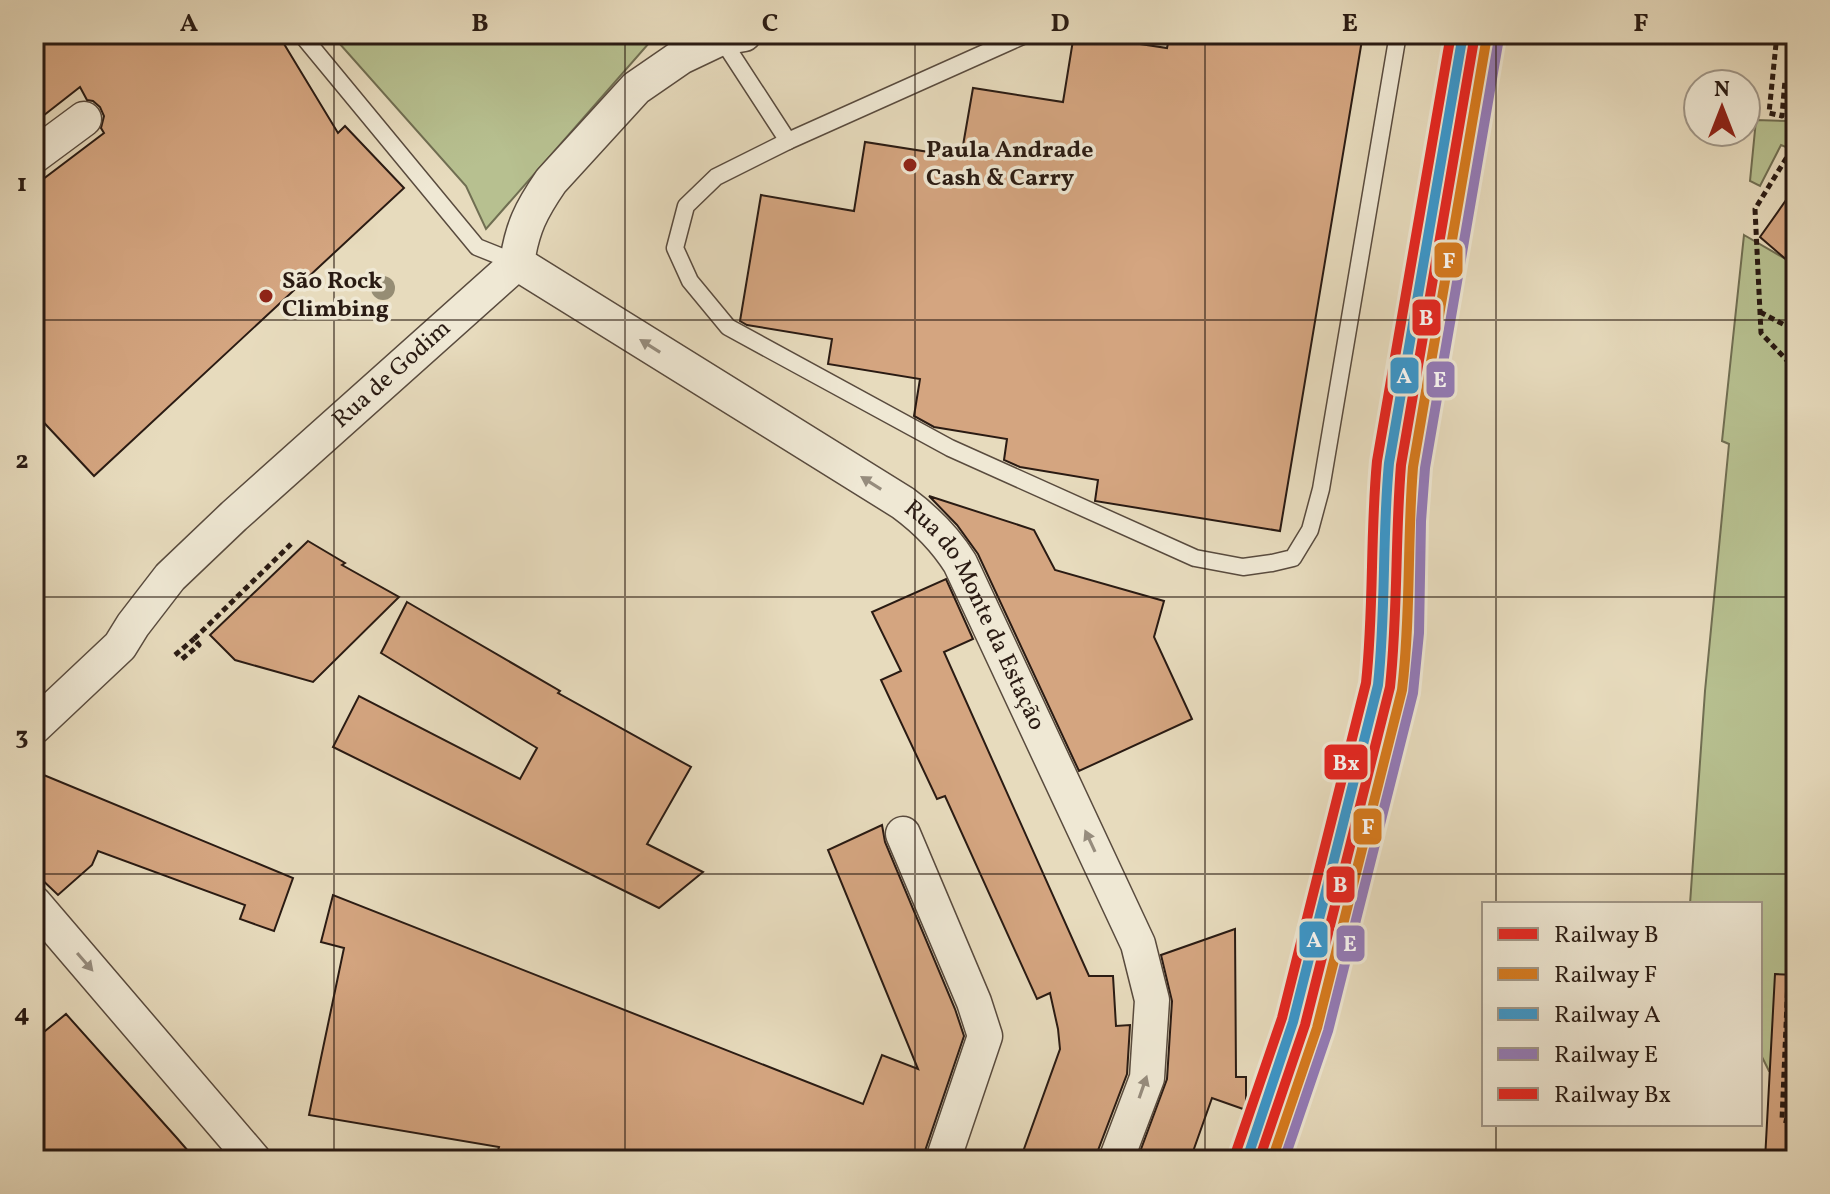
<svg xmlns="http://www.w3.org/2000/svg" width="1830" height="1194" font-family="Vollkorn,serif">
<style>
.green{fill:#b7c090;stroke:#706e52;stroke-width:2}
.building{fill:#d4a580;stroke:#2a1b13;stroke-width:2}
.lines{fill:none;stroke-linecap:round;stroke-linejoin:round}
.service-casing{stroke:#594b3e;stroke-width:19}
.minor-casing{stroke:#594b3e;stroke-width:37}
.path{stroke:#2a1b13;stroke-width:5;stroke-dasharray:6 4;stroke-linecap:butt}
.service{stroke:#efe8d4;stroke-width:16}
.minor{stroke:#efe8d4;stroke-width:34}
.rail-1-casing{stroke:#efe8d4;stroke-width:16}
.rail-2-casing{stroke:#efe8d4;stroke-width:16}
.rail-3-casing{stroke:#efe8d4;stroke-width:16}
.rail-4-casing{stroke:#efe8d4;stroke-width:16}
.rail-5-casing{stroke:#efe8d4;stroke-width:16}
.rail-1{stroke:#e62621;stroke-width:10}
.rail-2{stroke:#d77a1d;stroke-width:10}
.rail-3{stroke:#3998ce;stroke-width:10}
.rail-4{stroke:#937bb8;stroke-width:10}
.rail-5{stroke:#e62621;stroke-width:10}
.tree{fill:#968d74}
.oneway{fill:#968c7d}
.grid{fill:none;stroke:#2a1b13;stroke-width:2;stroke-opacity:0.55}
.poi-dot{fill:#8f2418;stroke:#efe8d4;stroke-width:3}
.labels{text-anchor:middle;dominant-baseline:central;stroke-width:7;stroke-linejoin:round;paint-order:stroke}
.poi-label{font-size:24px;font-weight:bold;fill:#2a1b13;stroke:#efe8d4;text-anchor:start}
.street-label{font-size:24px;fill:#2a1b13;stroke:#efe8d4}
.line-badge{stroke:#efe8d4;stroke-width:3}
.badge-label{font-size:22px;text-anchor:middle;font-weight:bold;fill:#fff}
.neatline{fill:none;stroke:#2a1b13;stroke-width:3}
.grid-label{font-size:26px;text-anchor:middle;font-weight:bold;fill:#2a1b13}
</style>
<rect width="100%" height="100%" fill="#e7dbbd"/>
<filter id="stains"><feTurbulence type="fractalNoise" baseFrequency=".0025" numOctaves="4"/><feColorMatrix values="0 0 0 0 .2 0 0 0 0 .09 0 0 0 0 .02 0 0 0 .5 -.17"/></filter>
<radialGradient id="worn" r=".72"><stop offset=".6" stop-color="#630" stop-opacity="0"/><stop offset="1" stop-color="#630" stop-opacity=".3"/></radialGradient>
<g class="green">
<polygon points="331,34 657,34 486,229 466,186"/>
<polygon points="1791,87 1796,88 1796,151 1781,145 1760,186 1750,181 1756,120 1787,121"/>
<polygon points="1744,235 1796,265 1796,994 1771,1071 1769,1071 1760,1053 1760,904 1690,904 1705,691 1729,444 1722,441"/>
</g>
<g class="building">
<polygon points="34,34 278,34 338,133 345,126 404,188 94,476 34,412 34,186 104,133 101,128 104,116 100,107 93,101 87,100 80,87 34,123"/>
<polygon points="1074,34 1167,48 1170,34 1363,34 1280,531 1095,501 1098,480 1020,467 1004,460 1007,439 934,427 914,416 920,379 828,364 832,339 747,325 740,321 761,195 854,211 865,142 961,157 973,88 1063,102"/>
<polygon points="1796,186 1796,268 1760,237"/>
<polygon points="929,496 1034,530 1055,570 1164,601 1154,637 1192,719 1079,771 978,554 957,525"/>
<polygon points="308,541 345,563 342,565 399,597 313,682 235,660 210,635"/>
<polygon points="946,579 973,639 944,652 1089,976 1113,976 1116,1026 1130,1025 1127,1074 1097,1153 1096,1160 1020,1160 1060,1049 1058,1029 1050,993 1037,999 945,796 937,799 881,680 901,671 872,612"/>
<polygon points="407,602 560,691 558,693 691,767 647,844 703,872 659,908 333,747 359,696 520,779 537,748 381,653"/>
<polygon points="34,771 293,878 274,931 240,919 245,905 98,851 92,865 58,895 34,872"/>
<polygon points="882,825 885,842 955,1009 964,1036 924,1154 924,1160 495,1160 499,1147 309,1115 344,948 321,942 333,895 863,1104 882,1055 918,1069 828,850"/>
<polygon points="1235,929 1236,1077 1246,1077 1246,1110 1212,1098 1190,1160 1137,1160 1167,1079 1172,1001 1161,955"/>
<polygon points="1775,974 1796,975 1796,1160 1765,1160"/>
<polygon points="66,1014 176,1137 196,1160 34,1160 34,1040"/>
</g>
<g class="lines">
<defs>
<g id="service">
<polyline points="301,34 477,247 517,263"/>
<polyline points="1027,34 788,141 716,177 686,206 675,248 690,281 728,327 950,448 1195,558 1243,567 1272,563 1293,558 1310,530 1321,489 1398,34"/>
<polyline points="721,38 788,141"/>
</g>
<g id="minor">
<polyline points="34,156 84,119"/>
<path id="s1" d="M517,263L903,503C926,520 945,539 960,563L1138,944L1152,1000L1147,1078L1116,1160"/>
<path id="s2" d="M34,727L120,646L133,625L170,577L234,516L517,263C522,228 531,210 551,181L636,88L681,57L721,38L744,34"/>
<polyline points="903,834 974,1002 985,1036 943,1160"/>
<polyline points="34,903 254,1160"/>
</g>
</defs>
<use href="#service" class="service-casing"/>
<use href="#minor" class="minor-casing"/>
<g class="path">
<polyline points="1777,34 1769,113 1782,116 1785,80 1796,81"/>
<polyline points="1796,156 1787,157 1755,209 1761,333 1796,370"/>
<polyline points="1760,312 1796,331"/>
<polyline points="175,655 194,639"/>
<polyline points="182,659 199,645 194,639 291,544"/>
<polyline points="1796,792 1782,1120 1796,1123"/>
</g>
<use href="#service" class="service"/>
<use href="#minor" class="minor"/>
<defs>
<path id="rail-1" d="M1259,1160L1305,1025L1390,687C1398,613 1395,539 1401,465L1475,34"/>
<path id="rail-2" d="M1272,1160L1317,1028L1402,690C1411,616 1407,541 1413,467L1487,36"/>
<path id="rail-3" d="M1248,1156L1293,1022L1378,685C1386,611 1382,537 1389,463L1463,34"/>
<polyline id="rail-4" points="1284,1160 1328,1031 1413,693 1419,633 1421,521 1425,468 1499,38"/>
<path id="rail-5" d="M1236,1152L1282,1018L1366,683C1374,609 1370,535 1377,461L1451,34"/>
</defs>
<use href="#rail-1" class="rail-1-casing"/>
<use href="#rail-2" class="rail-2-casing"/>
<use href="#rail-3" class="rail-3-casing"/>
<use href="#rail-4" class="rail-4-casing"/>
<use href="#rail-5" class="rail-5-casing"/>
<use href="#rail-1" class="rail-1"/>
<use href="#rail-2" class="rail-2"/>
<use href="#rail-3" class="rail-3"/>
<use href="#rail-4" class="rail-4"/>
<use href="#rail-5" class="rail-5"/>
</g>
<circle class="tree" cx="383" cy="288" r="12"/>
<defs><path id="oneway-solid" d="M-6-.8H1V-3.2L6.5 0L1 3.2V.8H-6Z" transform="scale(2)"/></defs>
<g class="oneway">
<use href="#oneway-solid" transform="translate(650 346) rotate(-148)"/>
<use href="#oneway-solid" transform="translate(871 483) rotate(-148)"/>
<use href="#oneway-solid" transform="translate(1090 841) rotate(-115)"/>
<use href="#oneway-solid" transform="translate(85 962) rotate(49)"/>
<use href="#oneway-solid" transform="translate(1143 1087) rotate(-71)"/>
</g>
<path class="grid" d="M334,34V1160M625,34V1160M915,34V1160M1205,34V1160M1496,34V904M34,320H1796M34,597H1796M34,874H1796M1496,1124V1160"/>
<g class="poi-dot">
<circle cx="910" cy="165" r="8"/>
<circle cx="266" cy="296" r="8"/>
</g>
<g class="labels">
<g class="poi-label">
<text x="926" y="151">Paula Andrade<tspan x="926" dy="28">Cash &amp; Carry</tspan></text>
<text x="282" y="282">São Rock<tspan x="282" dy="28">Climbing</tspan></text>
</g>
<g class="street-label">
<text stroke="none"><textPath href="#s2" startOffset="504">Rua de Godim</textPath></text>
<text stroke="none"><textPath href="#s1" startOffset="590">Rua do Monte da Estação</textPath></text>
</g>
</g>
<g class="line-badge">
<rect x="1433" y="241" width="31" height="38" rx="8" fill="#d77a1d"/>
<rect x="1411" y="298" width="31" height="39" rx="8" fill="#e62621"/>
<rect x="1389" y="356" width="31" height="39" rx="8" fill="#3998ce"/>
<rect x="1425" y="360" width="31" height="39" rx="8" fill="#937bb8"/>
<rect x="1323" y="743" width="46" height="38" rx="8" fill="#e62621"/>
<rect x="1352" y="807" width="31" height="39" rx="8" fill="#d77a1d"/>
<rect x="1325" y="865" width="31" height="39" rx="8" fill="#e62621"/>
<rect x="1298" y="920" width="31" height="39" rx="8" fill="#3998ce"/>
<rect x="1335" y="924" width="31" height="39" rx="8" fill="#937bb8"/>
</g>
<g class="badge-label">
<text x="1449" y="268">F</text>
<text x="1426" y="325">B</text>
<text x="1404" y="383">A</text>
<text x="1440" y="387">E</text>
<text x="1346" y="770">Bx</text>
<text x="1368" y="834">F</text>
<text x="1340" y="892">B</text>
<text x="1314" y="947">A</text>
<text x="1350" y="951">E</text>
</g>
<rect width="1830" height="1194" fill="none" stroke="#e7dbbd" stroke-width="88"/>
<rect x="1482" y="902" width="280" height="224" fill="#efe8d4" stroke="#a09687" stroke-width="2"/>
<rect x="1498" y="928" width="40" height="12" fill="#e62621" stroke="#a09687" stroke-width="2"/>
<text x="1554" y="942" font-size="24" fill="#2a1b13">Railway B</text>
<rect x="1498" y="968" width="40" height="12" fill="#d77a1d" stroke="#a09687" stroke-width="2"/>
<text x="1554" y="982" font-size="24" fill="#2a1b13">Railway F</text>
<rect x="1498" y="1008" width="40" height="12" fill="#3998ce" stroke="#a09687" stroke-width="2"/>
<text x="1554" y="1022" font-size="24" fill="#2a1b13">Railway A</text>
<rect x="1498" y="1048" width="40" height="12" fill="#937bb8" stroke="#a09687" stroke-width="2"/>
<text x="1554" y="1062" font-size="24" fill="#2a1b13">Railway E</text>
<rect x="1498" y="1088" width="40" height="12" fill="#e62621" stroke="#a09687" stroke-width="2"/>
<text x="1554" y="1102" font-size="24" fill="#2a1b13">Railway Bx</text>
<g transform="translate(1722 108)"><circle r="38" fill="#efe8d4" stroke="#a09687" stroke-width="2"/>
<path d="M0-6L14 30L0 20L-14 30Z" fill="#8f2418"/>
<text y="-12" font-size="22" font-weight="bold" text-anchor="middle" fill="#2a1b13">N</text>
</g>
<rect x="44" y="44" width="1742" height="1106" class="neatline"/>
<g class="grid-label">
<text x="189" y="31">A</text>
<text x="480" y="31">B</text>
<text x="770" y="31">C</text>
<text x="1060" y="31">D</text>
<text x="1350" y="31">E</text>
<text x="1641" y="31">F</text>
<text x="22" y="191">1</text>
<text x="22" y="468">2</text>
<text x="22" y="744">3</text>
<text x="22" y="1021">4</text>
</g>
<rect width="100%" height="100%" filter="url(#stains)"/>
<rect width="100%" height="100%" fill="url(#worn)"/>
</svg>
